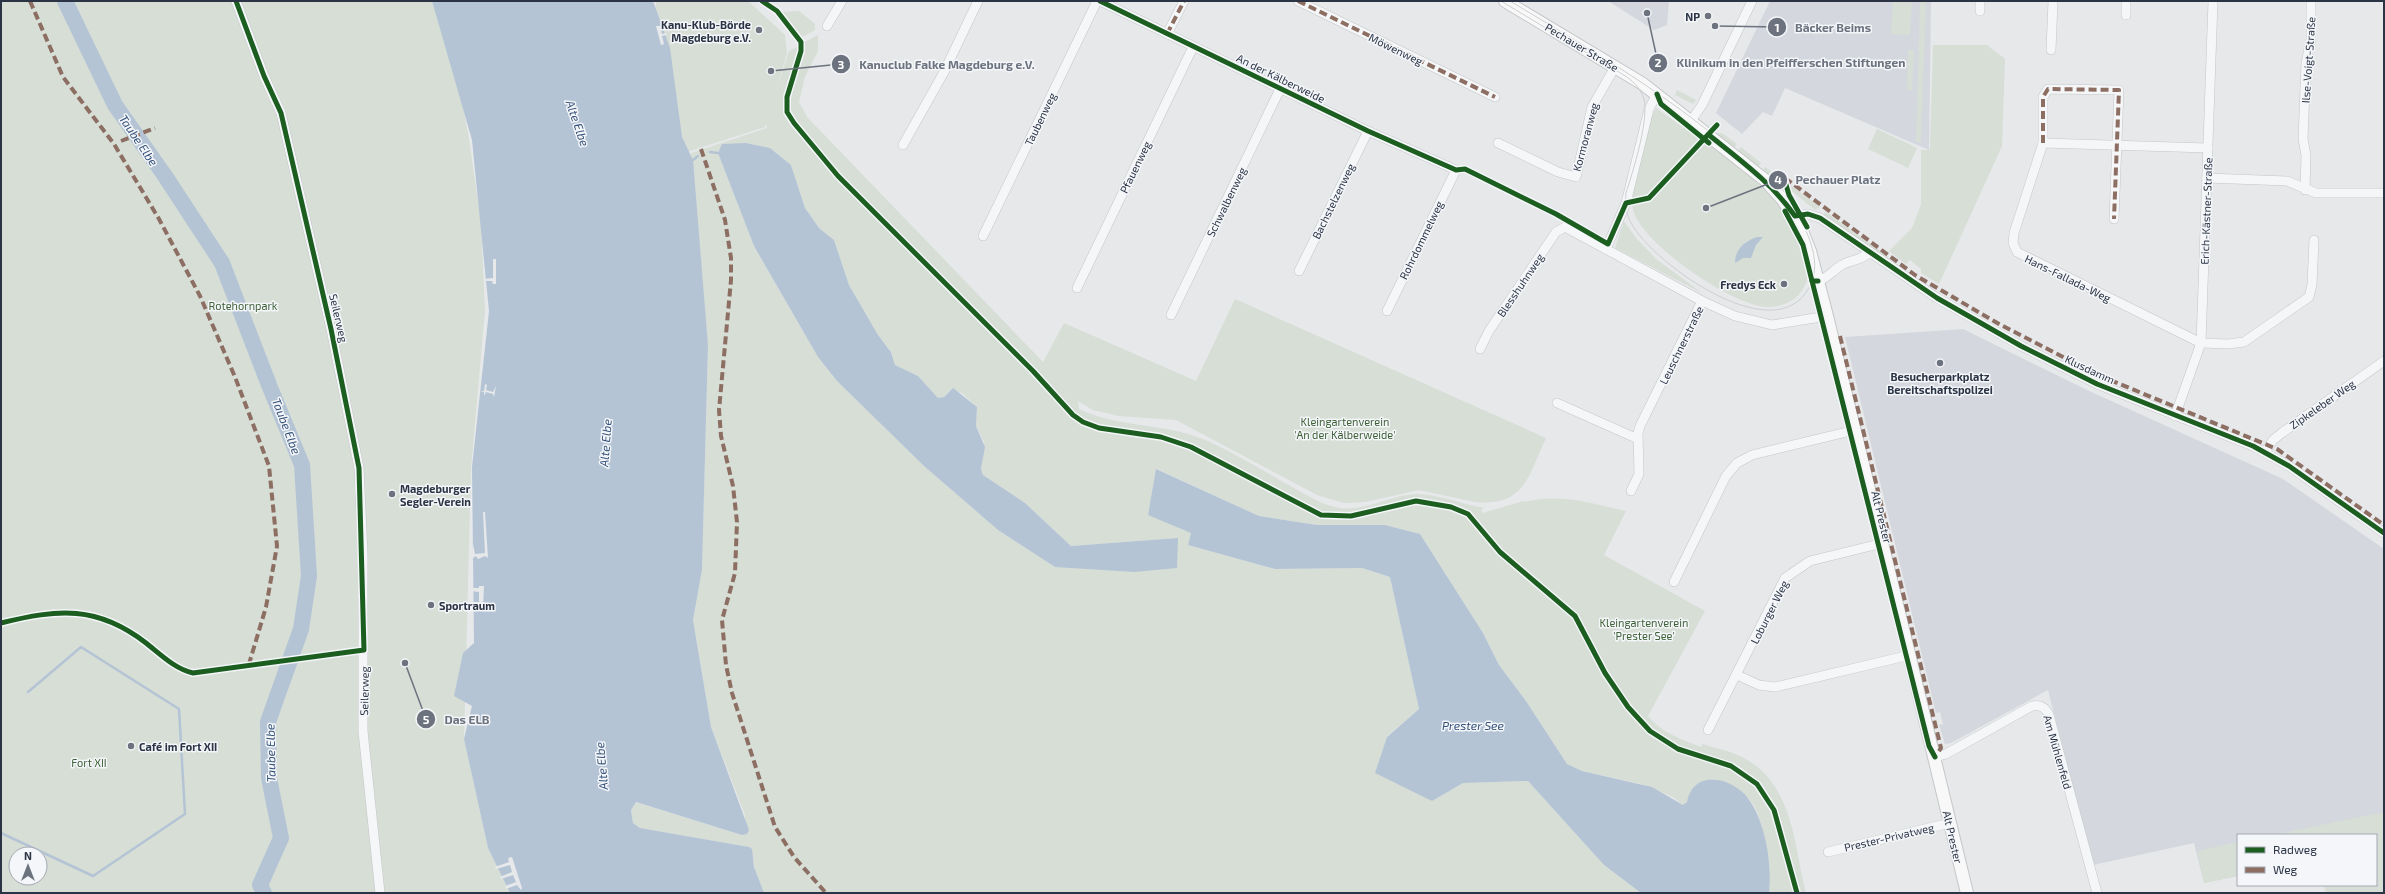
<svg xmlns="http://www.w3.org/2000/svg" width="2385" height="894" font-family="'Exo 2',sans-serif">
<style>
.built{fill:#d4d7dd}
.green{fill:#d6ded6;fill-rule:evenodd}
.water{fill:#b4c4d5}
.pier{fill:#e6e8ea}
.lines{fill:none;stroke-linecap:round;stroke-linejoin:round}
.stream{stroke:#b4c4d5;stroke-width:2.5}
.river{stroke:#b4c4d5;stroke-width:16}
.street-casing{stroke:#c4c6c8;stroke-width:10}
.secondary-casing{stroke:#c4c6c8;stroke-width:14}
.street{stroke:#f5f6f7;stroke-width:9}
.secondary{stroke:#f8f8f8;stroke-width:12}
.tram{stroke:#cecfd2;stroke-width:1}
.quiet{stroke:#8d6e63;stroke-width:4;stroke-dasharray:8 4;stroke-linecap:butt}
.cycleway-casing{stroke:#f4f6f9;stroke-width:8}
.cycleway{stroke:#1b5e20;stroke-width:5}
.poi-dot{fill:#6c737f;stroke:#f4f6f9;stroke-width:1.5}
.labels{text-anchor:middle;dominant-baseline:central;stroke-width:3;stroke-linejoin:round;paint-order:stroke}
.poi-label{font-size:11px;font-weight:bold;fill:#2b3445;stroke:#f4f6f9;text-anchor:end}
.street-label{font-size:11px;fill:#2b3445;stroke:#f4f6f9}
.park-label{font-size:11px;fill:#3f6138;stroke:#f4f6f9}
.water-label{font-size:12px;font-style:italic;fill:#34527a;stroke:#f4f6f9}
.leader{fill:none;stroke:#6c737f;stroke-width:1.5}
.callout-dot{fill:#6c737f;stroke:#f4f6f9;stroke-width:1.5}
.mark-label{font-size:12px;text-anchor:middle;font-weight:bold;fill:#fff}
.callout-label{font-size:12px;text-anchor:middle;font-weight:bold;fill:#6c737f;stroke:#f4f6f9;stroke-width:3;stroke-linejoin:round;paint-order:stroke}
</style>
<rect width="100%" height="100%" fill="#e6e8ea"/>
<g class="built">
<polygon points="1608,1 1669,1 1667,25 1654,30"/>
<polygon points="1770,1 1931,1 1929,150 1785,88 1772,116 1763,112 1742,134 1716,113"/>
<polygon points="1963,329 2087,390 2283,479 2384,549 2384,849 2376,835 2238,835 2238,876 2204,883 2194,843 2093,865 2048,690 1951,743 1945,744 1939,725 1943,724 1940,712 1936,713 1845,337"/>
</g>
<g class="green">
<path d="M1,1H432L455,63L469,139L481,223L485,311L471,468L464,739L488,848L510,893H1ZM16,854H40V878H16Z"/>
<path d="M656,1H748L785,35L787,53L776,91L789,51L798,47V51L802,52L805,42L818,35V51L805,77L799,102L807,117L1043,362L1064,323L1196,381L1235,299L1546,438C1528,476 1525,507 1475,502L1419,490L1365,502L1344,503L1317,495L1302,487L1176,420L1119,416L1093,410L1078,401L1079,409C1120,429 1167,422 1210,442C1238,455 1265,472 1292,487C1306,495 1322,505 1339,508C1365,512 1390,495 1416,494C1438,494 1461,504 1484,508L1481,510L1483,513L1523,501L1524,502C1561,493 1590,503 1626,511L1604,555L1705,611L1648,716C1662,733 1681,739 1701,747L1703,744C1714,748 1725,750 1735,754C1793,777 1793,842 1806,893H1769C1771,870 1765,818 1750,800C1746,795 1737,792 1732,788C1724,783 1719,779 1710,779L1688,798L1686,804L1683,805L1673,797L1642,784L1582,771L1567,764L1526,701L1499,665L1483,633L1420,534L1385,525H1317L1259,516L1157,469L1148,514L1192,533L1188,545L1275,569L1362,568L1390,577L1419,709L1387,736L1431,801L1463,783L1528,781L1604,865L1641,893H764L755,873L753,856L749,847L640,828L633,823L631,810L635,802L742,835L745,815L711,727L693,620L702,570L708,345L691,153L767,128L766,123L765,127L690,151L674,160L654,24ZM746,143L770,148L791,165L805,208L819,228L834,240L849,285L878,335L891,351L895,365L918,376L938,398L944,397L950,390L962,393L977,407L976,426L984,442L981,469L983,475L1025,503L1071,546L1178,538L1055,567L998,530L924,466L837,381L818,357L754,246L718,153Z"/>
<polygon points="1893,1 1912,1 1910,35 1891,34"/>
<polygon points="1920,1 1926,1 1921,142 1916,142"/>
<polygon points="799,11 815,24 815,30 800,38 781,12"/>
<polygon points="1933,45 1987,45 2005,59 2002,146 1939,284 1921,273 1921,269 1910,260 1906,264 1889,251 1912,228 1921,205 1921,150 1930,150"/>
<polygon points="1908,50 1914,50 1912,90 1907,90"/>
<polygon points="1677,90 1696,100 1693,104 1675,95"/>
<path d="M1656,108C1707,145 1786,189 1805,253C1808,265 1811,273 1805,285C1799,299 1784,307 1769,307C1735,308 1642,244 1633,210C1628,191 1646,140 1651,119Z"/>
<polygon points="1877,129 1917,148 1908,168 1868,149"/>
<polygon points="1722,133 1737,144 1734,148 1717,134"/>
<polygon points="1741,147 1761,163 1758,167 1738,151"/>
<polygon points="1765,167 1783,179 1785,188 1782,189 1763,171"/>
<polygon points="1789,184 1820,207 1815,210 1788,188"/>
<polygon points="1825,211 1887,256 1890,261 1824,215"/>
<polygon points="1624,221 1636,238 1656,259 1702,293 1615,248"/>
<polygon points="2384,812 2384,893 2326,893 2324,885 2376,885 2376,835 2273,835"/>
<polygon points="2238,842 2238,876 2204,883 2197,851"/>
</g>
<g class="water">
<polygon points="432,1 653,1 670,48 682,137 693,160 708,345 702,570 693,620 711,727 749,830 747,834 742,835 636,802 631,810 633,823 640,828 749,847 752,849 754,867 764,893 510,893 488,848 464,739 472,706 454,696 463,653 474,643 472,467 489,311 472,140"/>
<polygon points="746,143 770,148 791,165 805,208 819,228 834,240 849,285 878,335 891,352 895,365 918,376 938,398 944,397 953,388 977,407 976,426 985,447 981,469 983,475 1025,503 1071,546 1178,538 1177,568 1134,572 1055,567 998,530 924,466 837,381 818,357 754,246 718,153 722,144"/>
<path d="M1757,237H1763L1756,245L1751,258H1743L1735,263C1735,249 1745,241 1757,237Z"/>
<path d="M1156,469L1259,516L1317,525H1385L1420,534L1483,633L1499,665L1526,701L1567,764L1582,771L1652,787L1683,805L1687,802C1694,767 1735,778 1750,801C1766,825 1772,865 1769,893H1641L1604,865L1528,781L1463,783L1432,801L1375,773L1387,737L1419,709L1390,577L1362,568L1275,569L1188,545L1191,533L1148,515Z"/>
</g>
<g class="pier">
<polygon points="656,26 660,26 662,34 666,33 667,35 662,36 664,44 661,45"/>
<polygon points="493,259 496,259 496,284 493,284 492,281 484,281 484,279 493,278"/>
<polygon points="485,384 487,385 486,390 493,392 496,386 494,397 493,394 486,392 484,396 484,392 480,392 484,391"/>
<polygon points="483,512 485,512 488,558 485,556 478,559 476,556 473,558 471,556 473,554 473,544 475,554 485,553"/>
<polygon points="479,586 484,586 483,608 481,609 479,605 471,605 471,602 479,602 479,592 471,591 471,588 479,588"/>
<polygon points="512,857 522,888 521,890 517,885 506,889 505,886 516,882 513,875 501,879 500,877 512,872 510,865 496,869 495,867 509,862 508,858"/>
</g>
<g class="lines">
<g class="stream">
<polyline points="710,152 718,153"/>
<polyline points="693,160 698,156"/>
<polyline points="1,833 93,876 185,814 179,709 81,647 28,692"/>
</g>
<polyline class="river" points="65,1 115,105 165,176 222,263 269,385 302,465 309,576 301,629 268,722 269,778 281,838 260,885 264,893"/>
<defs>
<g id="street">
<polyline points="236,1 264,76 281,113 331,329 359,468 363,554 363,731 380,893"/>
<polyline points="1100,1 1368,131 1456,170 1387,311"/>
<polyline points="1298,1 1495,97"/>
<polyline points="1980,11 1980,1"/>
<polyline points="2126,15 2126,1"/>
<polyline points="827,26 842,1"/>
<polyline points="1167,34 1184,1"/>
<polyline points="2051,50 2053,1"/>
<polyline points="1691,121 1702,105 1752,1"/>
<polyline points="1498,143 1558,172 1576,177 1592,107 1615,67"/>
<polyline points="2043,143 2043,97 2048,89 2119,90 2114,219"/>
<polyline points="903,145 944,72 978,1"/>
<polyline points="2208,148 2043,143 2014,233 2013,243 2017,252 2201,343 2228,344 2244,342 2309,297 2312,285 2314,240"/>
<polyline points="2207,178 2287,181 2316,193 2384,193"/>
<polyline points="2305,190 2306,155 2303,139 2306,63 2311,39 2311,1"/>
<polyline points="1795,216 1808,214 1820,218 1937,298 2021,346 2097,384 2253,446 2289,466 2384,533"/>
<polyline points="983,236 1097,1"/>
<polyline points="1606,249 1626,203 1649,109 1657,94"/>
<polyline points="1299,271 1368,131"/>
<path d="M1818,281C1828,278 1833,270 1842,265C1852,259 1861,261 1870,252"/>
<polyline points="1077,288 1193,47"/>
<polyline points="1171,315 1280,89"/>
<polyline points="1480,349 1489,331 1556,232 1565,227 1702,301 1735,316 1772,325 1827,316"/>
<polyline points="1557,403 1638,439"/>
<polyline points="2175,416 2201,343 2213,1"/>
<polyline points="2265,452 2273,440 2283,432 2384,361"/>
<polyline points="1631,491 1639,474 1638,433 1640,426 1702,301"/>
<polyline points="1674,582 1726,476 1737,463 1752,455 1855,430"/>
<polyline points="1737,675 1759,685 1775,687 1910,655"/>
<polyline points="1708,730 1785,578 1810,561 1883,543"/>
<path d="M1935,757L1946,754L2032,706C2040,704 2046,708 2049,715L2097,893"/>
<polyline points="1828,852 1950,823"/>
</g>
<polyline id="secondary" points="1505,1 1643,84 1765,180 1783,200 1802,231 1810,251 1827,316 1967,893"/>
</defs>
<use href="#street" class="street-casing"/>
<use href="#secondary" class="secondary-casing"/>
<use href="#street" class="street"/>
<use href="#secondary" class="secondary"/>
<path class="tram" d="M1501,1L1627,77C1635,83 1641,90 1644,99C1649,121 1633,171 1626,193C1625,203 1626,214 1631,223C1654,265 1783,357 1812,281C1822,255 1802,218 1786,199C1771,181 1752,167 1735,153C1666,93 1588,48 1510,1"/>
<g class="quiet">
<polyline points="30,1 63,77 114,144 159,219 200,296 235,377 269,466 277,546 266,607 249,664"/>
<polyline points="1298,1 1495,97"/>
<polyline points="1167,34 1184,1"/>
<polyline points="121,141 155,128"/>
<polyline points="2043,143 2043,97 2048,89 2119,90 2114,219"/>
<polyline points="701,149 725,220 731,258 731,280 719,410 721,436 733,486 737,522 735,573 722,620 726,665 732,693 775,827 794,857 826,893"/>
<polyline points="1785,178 1915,275 1999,324 2098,375 2277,449 2384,525"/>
<polyline points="1840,336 1941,748 1935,757"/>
</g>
<defs>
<g id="cycleway">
<polyline points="762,1 777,11 801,42 801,51 787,97 787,112 794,123 838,176 1033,371 1073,415 1083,422 1099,428 1161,437 1191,447 1321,515 1351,516 1416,501 1451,507 1468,514 1500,552 1575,616 1605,673 1628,707 1650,731 1678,749 1731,766 1757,784 1774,810 1797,893"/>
<polyline points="1100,1 1368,131 1456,170 1465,169 1556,214 1608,244 1626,203 1649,198 1717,125"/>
<polyline points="1657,94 1661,104 1709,143"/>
<path d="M1709,135C1740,160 1772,183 1795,216L1808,214L1820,218L1937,298L2021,346L2097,384L2253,446L2289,466L2384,533"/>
<polyline points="1784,178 1789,195 1807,227"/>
<polyline points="1785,211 1803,245 1812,281 1818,281"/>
<polyline points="1812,281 1929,746 1935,757"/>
<path d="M1,623C58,609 97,605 146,643C160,654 175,669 193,673L364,650L359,468L331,329L281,113L264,76L236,1"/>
</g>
</defs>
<use href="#cycleway" class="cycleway-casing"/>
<use href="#cycleway" class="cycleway"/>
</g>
<g class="poi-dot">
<circle cx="1708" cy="16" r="4"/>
<circle cx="759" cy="30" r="4"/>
<circle cx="1784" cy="284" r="4"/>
<circle cx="1940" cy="363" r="4"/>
<circle cx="392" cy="494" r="4"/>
<circle cx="431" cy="605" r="4"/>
<circle cx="131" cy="746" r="4"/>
</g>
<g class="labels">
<g class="poi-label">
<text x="1700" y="16">NP</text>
<text x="751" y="24">Kanu-Klub-Börde<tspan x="751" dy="13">Magdeburg e.V.</tspan></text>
<text x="1776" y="284">Fredys Eck</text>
<text x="1940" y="376" text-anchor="middle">Besucherparkplatz<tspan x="1940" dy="13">Bereitschaftspolizei</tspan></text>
<text x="400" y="488" text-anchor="start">Magdeburger<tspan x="400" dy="13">Segler-Verein</tspan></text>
<text x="439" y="605" text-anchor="start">Sportraum</text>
<text x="139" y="746" text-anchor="start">Café im Fort XII</text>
</g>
<g class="street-label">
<text transform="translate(1582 47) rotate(31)">Pechauer Straße</text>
<text transform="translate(1396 49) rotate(26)">Möwenweg</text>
<text transform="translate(2308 60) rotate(-86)">Ilse-Voigt-Straße</text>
<text transform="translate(1281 78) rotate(26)">An der Kälberweide</text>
<text transform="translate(1040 119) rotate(-64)">Taubenweg</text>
<text transform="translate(1585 137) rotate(-75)">Kormoranweg</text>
<text transform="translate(1135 167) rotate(-64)">Pfauenweg</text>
<text transform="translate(1333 201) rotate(-64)">Bachstelzenweg</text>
<text transform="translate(1226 202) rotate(-64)">Schwalbenweg</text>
<text transform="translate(2206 211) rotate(-88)">Erich-Kästner-Straße</text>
<text transform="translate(1421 240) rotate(-64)">Rohrdommelweg</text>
<text transform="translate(2068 278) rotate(26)">Hans-Fallada-Weg</text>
<text transform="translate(1520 285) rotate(-56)">Blesshuhnweg</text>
<text transform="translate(339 318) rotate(77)">Seilerweg</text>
<text transform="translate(1681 345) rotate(-64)">Leuschnerstraße</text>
<text transform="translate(2090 369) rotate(25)">Klusdamm</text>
<text transform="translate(2322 404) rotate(-35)">Zipkeleber Weg</text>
<text transform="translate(1882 517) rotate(76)">Alt Prester</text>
<text transform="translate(1769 612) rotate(-63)">Loburger Weg</text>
<text transform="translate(364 691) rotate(-89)">Seilerweg</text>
<text transform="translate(2058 752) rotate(74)">Am Mühlenfeld</text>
<text transform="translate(1889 837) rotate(-13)">Prester-Privatweg</text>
<text transform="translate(1953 837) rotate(77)">Alt Prester</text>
</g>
<g class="park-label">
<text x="243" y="305">Rotehornpark</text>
<text x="1345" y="421">Kleingartenverein<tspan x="1345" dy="13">'An der Kälberweide'</tspan></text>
<text x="1644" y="622">Kleingartenverein<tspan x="1644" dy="13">'Prester See'</tspan></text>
<text x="89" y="762">Fort XII</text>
</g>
<g class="water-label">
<text transform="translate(578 123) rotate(71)">Alte Elbe</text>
<text transform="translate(139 140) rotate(56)">Taube Elbe</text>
<text transform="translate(287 426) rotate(69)">Taube Elbe</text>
<text transform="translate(605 443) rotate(-86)">Alte Elbe</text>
<text x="1473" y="725">Prester See</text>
<text transform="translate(270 753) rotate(-91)">Taube Elbe</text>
<text transform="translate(601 766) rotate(-95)">Alte Elbe</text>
</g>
</g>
<path class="leader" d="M1715 26L1777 27M1647 13L1658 63M771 71L841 64M1706 208L1778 180M405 663L426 719"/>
<g class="callout-dot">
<circle cx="1715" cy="26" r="4"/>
<circle cx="1647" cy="13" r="4"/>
<circle cx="771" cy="71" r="4"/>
<circle cx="1706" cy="208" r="4"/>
<circle cx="405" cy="663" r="4"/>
<circle cx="1777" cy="27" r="10"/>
<circle cx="1658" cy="63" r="10"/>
<circle cx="841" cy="64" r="10"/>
<circle cx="1778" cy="180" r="10"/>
<circle cx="426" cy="719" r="10"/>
</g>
<g class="mark-label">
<text x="1777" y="32">1</text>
<text x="1658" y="67">2</text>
<text x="841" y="69">3</text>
<text x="1778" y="184">4</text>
<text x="426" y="724">5</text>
</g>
<g class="callout-label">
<text x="1833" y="32">Bäcker Beims</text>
<text x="1791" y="67">Klinikum in den Pfeifferschen Stiftungen</text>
<text x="947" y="69">Kanuclub Falke Magdeburg e.V.</text>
<text x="1838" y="184">Pechauer Platz</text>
<text x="467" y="724">Das ELB</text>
</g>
<rect width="2385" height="894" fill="none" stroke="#2b3445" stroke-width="4"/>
<rect x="2237" y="834" width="140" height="52" fill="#f4f6f9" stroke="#a4a8b1"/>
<rect x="2245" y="847" width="20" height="6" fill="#1b5e20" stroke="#a4a8b1"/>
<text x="2273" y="854" font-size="12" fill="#2b3445">Radweg</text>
<rect x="2245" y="867" width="20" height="6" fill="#8d6e63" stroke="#a4a8b1"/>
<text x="2273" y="874" font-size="12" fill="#2b3445">Weg</text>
<g transform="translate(28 866)"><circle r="19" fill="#f4f6f9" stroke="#a4a8b1"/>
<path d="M0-3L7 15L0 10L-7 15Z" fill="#6c737f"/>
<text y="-6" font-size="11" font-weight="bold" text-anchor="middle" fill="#2b3445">N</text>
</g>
</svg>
